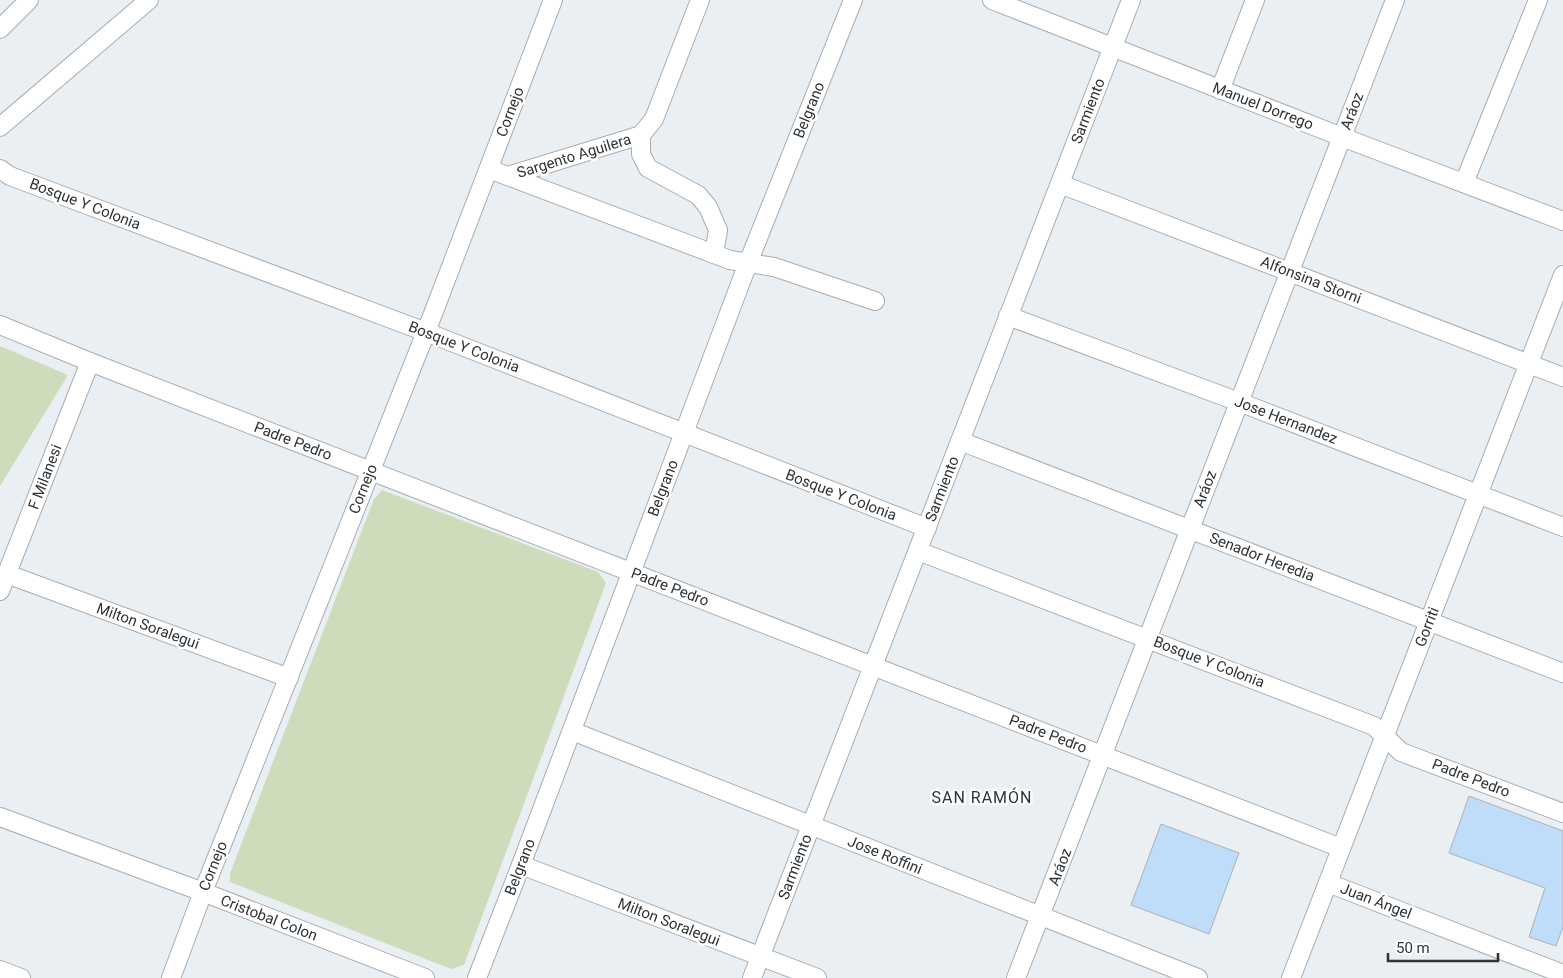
<svg xmlns="http://www.w3.org/2000/svg" width="1563" height="978" font-family="Roboto,sans-serif">
<style>
.green{fill:#cedcbc}
.building{fill:#bfdcf9;stroke:#adb1b5}
.lines{fill:none;stroke-linecap:round;stroke-linejoin:round}
.minor-casing{stroke:#a8adb1;stroke-width:20}
.minor{stroke:#fff;stroke-width:18}
.labels{text-anchor:middle;dominant-baseline:central;stroke-width:5;stroke-linejoin:round;paint-order:stroke}
.street-label{font-size:15px;fill:#303234;stroke:#fff}
.neighbourhood-label{font-size:16px;letter-spacing:1px;fill:#303234;stroke:#fff}
</style>
<rect width="100%" height="100%" fill="#eaeff3"/>
<g class="green">
<polygon points="0,346 68,375 0,486"/>
<polygon points="382,490 598,572 606,583 464,965 451,969 230,882 230,874 234,863 374,499"/>
</g>
<g class="building">
<polygon points="1469,796 1563,831 1563,927 1556,946 1529,937 1545,888 1449,853"/>
<polygon points="1161,824 1239,853 1209,934 1131,905"/>
</g>
<g class="lines">
<defs>
<g id="minor">
<polyline points="992,0 1342,137 1563,221"/>
<polyline points="0,29 29,0"/>
<polyline points="1220,90 1255,0"/>
<polyline points="0,127 149,0"/>
<polyline points="641,135 641,154 648,168 698,195 708,207 718,230 714,254"/>
<polyline points="0,169 10,176 426,332 927,528"/>
<polyline points="489,169 730,260 774,267 875,301"/>
<polyline points="508,176 641,135 654,119 700,0"/>
<polyline points="1464,183 1538,0"/>
<polyline points="1060,184 1563,377"/>
<polyline points="1008,316 1239,402 1563,527"/>
<polyline points="0,325 90,362 1341,848"/>
<polyline points="960,441 1563,673"/>
<polyline points="918,551 1374,726 1401,752 1563,813"/>
<polyline points="7,574 289,678"/>
<polyline points="0,591 90,362"/>
<polyline points="572,731 1198,978"/>
<polyline points="0,817 203,892 425,978"/>
<polyline points="521,865 817,978"/>
<polyline points="1328,883 1563,974"/>
<polyline points="0,970 21,978"/>
<polyline points="171,978 203,892 426,332 553,0"/>
<polyline points="477,978 521,865 748,263 853,0"/>
<polyline points="752,978 1131,0"/>
<polyline points="1016,978 1395,0"/>
<polyline points="1291,978 1563,275"/>
</g>
</defs>
<use href="#minor" class="minor-casing"/>
<use href="#minor" class="minor"/>
</g>
<g class="labels">
<g class="street-label">
<text transform="translate(1263 106) rotate(21)">Manuel Dorrego</text>
<text transform="translate(809 110) rotate(-68)">Belgrano</text>
<text transform="translate(1088 111) rotate(-69)">Sarmiento</text>
<text transform="translate(1352 111) rotate(-69)">Aráoz</text>
<text transform="translate(510 112) rotate(-69)">Cornejo</text>
<text transform="translate(574 156) rotate(-17)">Sargento Aguilera</text>
<text transform="translate(85 204) rotate(21)">Bosque Y Colonia</text>
<text transform="translate(1311 280) rotate(21)">Alfonsina Storni</text>
<text transform="translate(464 347) rotate(21)">Bosque Y Colonia</text>
<text transform="translate(1286 420) rotate(21)">Jose Hernandez</text>
<text transform="translate(293 441) rotate(21)">Padre Pedro</text>
<text transform="translate(45 477) rotate(-69)">F Milanesi</text>
<text transform="translate(663 488) rotate(-69)">Belgrano</text>
<text transform="translate(363 489) rotate(-68)">Cornejo</text>
<text transform="translate(942 489) rotate(-69)">Sarmiento</text>
<text transform="translate(1205 489) rotate(-69)">Aráoz</text>
<text transform="translate(841 495) rotate(21)">Bosque Y Colonia</text>
<text transform="translate(1262 557) rotate(21)">Senador Heredia</text>
<text transform="translate(670 587) rotate(21)">Padre Pedro</text>
<text transform="translate(148 626) rotate(20)">Milton Soralegui</text>
<text transform="translate(1427 627) rotate(-69)">Gorriti</text>
<text transform="translate(1209 662) rotate(21)">Bosque Y Colonia</text>
<text transform="translate(1048 734) rotate(21)">Padre Pedro</text>
<text transform="translate(1471 778) rotate(21)">Padre Pedro</text>
<text transform="translate(885 855) rotate(22)">Jose Roffini</text>
<text transform="translate(213 866) rotate(-68)">Cornejo</text>
<text transform="translate(520 867) rotate(-69)">Belgrano</text>
<text transform="translate(795 867) rotate(-69)">Sarmiento</text>
<text transform="translate(1060 867) rotate(-69)">Aráoz</text>
<text transform="translate(1376 901) rotate(21)">Juan Ángel</text>
<text transform="translate(269 918) rotate(21)">Cristobal Colon</text>
<text transform="translate(669 922) rotate(21)">Milton Soralegui</text>
</g>
<g class="neighbourhood-label">
<text x="982" y="797">SAN RAMÓN</text>
</g>
</g>
<path d="M1388 953v8h110v-8" fill="none" stroke="#303234" stroke-width="2.5"/>
<text x="1396" y="953" font-size="15" fill="#303234" stroke="#ffffff" stroke-width="4" paint-order="stroke">50 m</text>
</svg>
